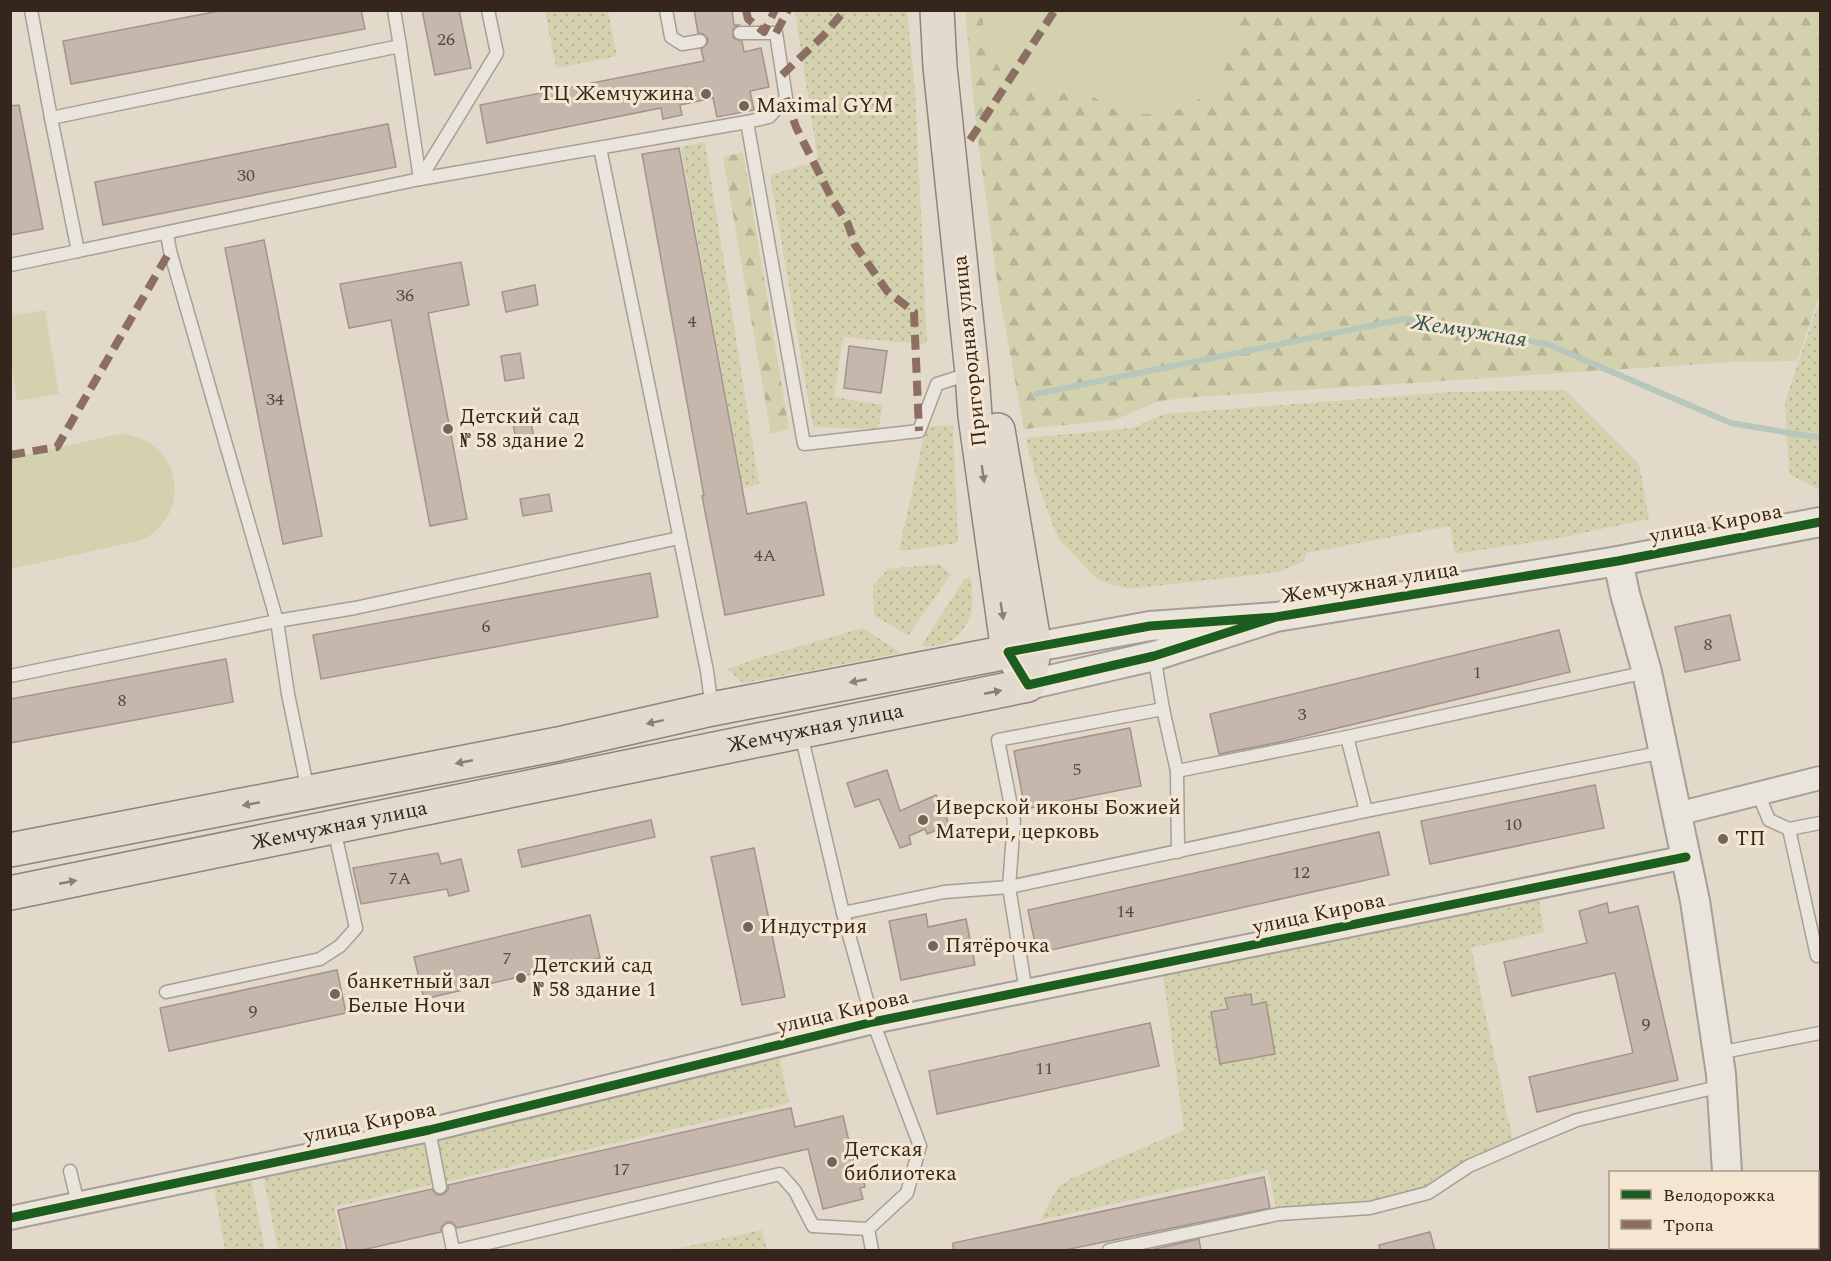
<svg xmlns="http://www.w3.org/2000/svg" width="1831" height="1261" font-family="Spectral,serif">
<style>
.green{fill:url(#green-dots)}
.forest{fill:url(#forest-firs)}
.pitch{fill:#d4d1ae}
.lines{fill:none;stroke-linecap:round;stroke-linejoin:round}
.stream{stroke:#b7c7bb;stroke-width:6}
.building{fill:#c6b7ac;stroke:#a2948b;stroke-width:1.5}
.service-casing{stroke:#a79e95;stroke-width:15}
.minor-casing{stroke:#a79e95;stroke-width:26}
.tertiary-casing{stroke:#a79e95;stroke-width:32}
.primary-casing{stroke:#8d847b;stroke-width:36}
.service{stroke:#eae5dc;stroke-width:12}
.minor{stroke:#eae5dc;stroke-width:22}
.tertiary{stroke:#eae5dc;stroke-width:28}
.primary{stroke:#e2dace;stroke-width:33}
.quiet{stroke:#8d6e63;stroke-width:8;stroke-dasharray:15 8;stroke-linecap:butt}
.cycleway-casing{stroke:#f4e6d1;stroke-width:13}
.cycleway{stroke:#1b5e20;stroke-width:9}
.oneway{fill:#8c8076}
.poi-dot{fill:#72655a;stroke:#f4e6d1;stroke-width:2}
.labels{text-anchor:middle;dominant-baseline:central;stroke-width:6;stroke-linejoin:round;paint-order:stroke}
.number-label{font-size:18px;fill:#594a41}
.poi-label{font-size:21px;fill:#35261d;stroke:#f4e6d1;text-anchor:start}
.street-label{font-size:21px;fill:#35261d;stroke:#f4e6d1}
.water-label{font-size:22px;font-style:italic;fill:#2d554e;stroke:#f4e6d1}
</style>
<defs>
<pattern id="green-dots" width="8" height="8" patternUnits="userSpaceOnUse" patternTransform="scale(1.5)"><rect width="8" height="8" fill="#d4d1ae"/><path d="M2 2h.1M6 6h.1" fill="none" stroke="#b7b395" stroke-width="1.8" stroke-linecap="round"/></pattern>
<pattern id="forest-firs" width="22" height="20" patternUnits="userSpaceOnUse" patternTransform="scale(1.5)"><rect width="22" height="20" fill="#d4d1ae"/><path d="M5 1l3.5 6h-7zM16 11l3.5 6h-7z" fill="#b7b395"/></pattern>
</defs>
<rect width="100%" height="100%" fill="#e2d9cb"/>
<g class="green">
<polygon points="545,11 608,11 617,56 556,68"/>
<polygon points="795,11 907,11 915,91 927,343 921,344 843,337 834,397 883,405 878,429 813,427 770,175 818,161"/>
<polygon points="705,142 759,484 743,488 681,147"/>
<polygon points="1820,299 1820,490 1789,474 1785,402"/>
<polygon points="1565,390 1639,464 1649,519 1554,539 1455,554 1450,526 1306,553 1304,561 1278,572 1128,589 1098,580 1058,538 1042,496 1025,438 1133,428 1164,414 1453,392"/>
<polygon points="953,425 958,543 899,551 926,427"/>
<polygon points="939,564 951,574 908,636 874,615 873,586 888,569"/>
<path d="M965,578H971C974,604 974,626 949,642C943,645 933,646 925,647L922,645Z"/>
<polygon points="863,628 901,653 743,683 728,669 755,659"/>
<polygon points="1538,893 1544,932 1471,948 1513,1141 1425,1189 1369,1202 1276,1208 1268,1170 1040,1220 1058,1187 1072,1178 1184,1130 1163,974"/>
<polygon points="778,1052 789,1103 444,1182 434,1134"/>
<polygon points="426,1136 434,1184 334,1207 343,1250 278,1250 262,1171"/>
<polygon points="250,1174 265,1250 225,1250 213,1181"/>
<polygon points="762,1230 767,1250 670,1250"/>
</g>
<g class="forest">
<polygon points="965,11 983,11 983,39 1012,89 1089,94 1124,115 1240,23 1245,11 1820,11 1820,294 1797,361 1732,362 1181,398 1156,402 1115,420 1024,429 998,288 976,124"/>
<polygon points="743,152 789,429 771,434 723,157"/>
</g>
<g class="pitch">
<polygon points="983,11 983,10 1245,11 1221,79 1210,93 1172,113 1124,115 1089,94 1011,89 983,39"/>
<polygon points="45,310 59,394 17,401 11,360 11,316"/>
<path d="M119,434C180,437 196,512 142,540L11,569V458Z"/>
</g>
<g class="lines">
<polyline class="stream" points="1036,394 1404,319 1547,344 1731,423 1820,438"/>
</g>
<g class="building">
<polygon points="224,10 361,10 365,29 71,84 63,41"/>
<polygon points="422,10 459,10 471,68 435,75"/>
<polygon points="694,10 732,10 734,25 739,25 733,29 733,38 742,41 744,52 761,48 769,87 750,91 754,110 717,117 713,98 680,105 682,115 663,119 661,108 487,143 480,105 704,61 701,49 707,44 708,39 703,34 698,33"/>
<polygon points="19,105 43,229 10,235 10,106"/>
<polygon points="388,124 396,167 103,225 95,182"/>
<polygon points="679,148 747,514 806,502 824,595 725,615 702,496 704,496 642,154"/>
<polygon points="264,240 322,536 283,544 225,248"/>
<polygon points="461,262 469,305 428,313 467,519 430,526 391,320 349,328 340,284"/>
<polygon points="535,285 538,305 506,312 502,292"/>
<polygon points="849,346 887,351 881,393 844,388"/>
<polygon points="520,353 524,378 505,381 501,356"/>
<polygon points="529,414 534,437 516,441 512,417"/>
<polygon points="549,494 552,511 523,516 520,499"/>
<polygon points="650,573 658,617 321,679 313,635"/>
<polygon points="1730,615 1740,660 1685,672 1675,627"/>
<polygon points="1559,630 1570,672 1280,742 1219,754 1210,714"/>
<polygon points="226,659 233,702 10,743 10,699"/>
<polygon points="1130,728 1141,786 1025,809 1014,751"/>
<polygon points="887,770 900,811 936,795 939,801 948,797 955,812 946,816 949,825 927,834 925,829 909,836 911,844 900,848 879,799 855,807 847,783"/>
<polygon points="1595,785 1604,828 1430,864 1421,821"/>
<polygon points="651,820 655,837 522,867 518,850"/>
<polygon points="1379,832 1389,875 1037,953 1028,910"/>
<polygon points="754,848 785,997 742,1005 711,857"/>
<polygon points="438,853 441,864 461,859 469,891 449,896 447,889 361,904 353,868"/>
<polygon points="1607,903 1609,913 1638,906 1678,1080 1537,1112 1529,1077 1633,1053 1615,973 1512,996 1504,962 1587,943 1579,911"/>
<polygon points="926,914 928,927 966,919 975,965 901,980 889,921"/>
<polygon points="590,915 600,958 424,999 414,957"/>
<polygon points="337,970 346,1013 169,1051 160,1008"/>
<polygon points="1251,994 1252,1005 1266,1002 1275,1054 1220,1064 1211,1012 1228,1009 1225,998"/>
<polygon points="1150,1023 1159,1066 937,1114 929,1071"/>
<polygon points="791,1108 795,1127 843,1116 856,1171 861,1170 865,1187 860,1188 863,1199 823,1209 808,1149 457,1228 452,1222 447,1222 441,1227 441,1232 358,1251 347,1251 338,1210 432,1189 437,1195 442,1195 448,1190 448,1185"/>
<polygon points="1264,1177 1270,1208 1060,1251 953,1251 953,1243"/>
<polygon points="1430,1232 1435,1251 1380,1251 1379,1245"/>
<polygon points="1199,1239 1201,1251 1146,1251"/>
</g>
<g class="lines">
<defs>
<g id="service">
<polyline points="31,10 51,118"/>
<polyline points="394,10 400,46"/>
<polyline points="666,10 671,37 682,44 700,41"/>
<polyline points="740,33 776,33 786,98 769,117 747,122 804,444 919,431 937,384 972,373"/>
<polyline points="600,148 707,671 712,709"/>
<polyline points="420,179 400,46 51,118 78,251 420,179 747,122"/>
<polyline points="420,179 497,53 488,10"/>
<polyline points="167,234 170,251 277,621 288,694 308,791"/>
<polyline points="10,265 78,251"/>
<polyline points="1154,656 1163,709 1177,771 1347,737 1647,672"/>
<polyline points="10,676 277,621 355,608 679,538"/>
<polyline points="801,734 843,913 873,1022 920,1146 907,1193 868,1229 872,1250"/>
<polyline points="1347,737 1366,811"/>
<polyline points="1177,771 1178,852"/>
<polyline points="1758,793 1769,820 1789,829 1820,823"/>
<polyline points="1789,829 1817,956"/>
<polyline points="843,913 944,892 1009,887 1366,811 1664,752"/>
<polyline points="166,992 320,959 340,946 356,928 334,829"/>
<polyline points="1026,992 1009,887 1014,821 998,740 1163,709"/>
<polyline points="1718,1053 1820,1033"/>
<polyline points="429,1130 440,1187"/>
<polyline points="70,1171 78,1203"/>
<polyline points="1818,1226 1820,1225"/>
<polyline points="449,1230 453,1250"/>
<polyline points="459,1250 780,1174 795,1191 813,1226 868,1229"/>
<polyline points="1109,1250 1279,1214 1370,1208 1428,1193 1469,1166 1524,1142 1577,1120 1722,1086"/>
</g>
<g id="minor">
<polyline points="1677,814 1820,778"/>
<polyline points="10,1218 429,1130 873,1022 1686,857"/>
</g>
<g id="tertiary">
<polyline points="1618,561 1625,594 1647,672 1695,901 1721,1074 1727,1172"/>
<polyline points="1276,617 1150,626 1008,652 1028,685 1154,656 1276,617 1618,561 1820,522"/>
<polyline points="1731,1248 1731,1250"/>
</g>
<g id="primary">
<polyline points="10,850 558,744 712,709 1008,652 975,416 972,373 940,67 937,10"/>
<path id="s1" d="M10,893L1028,685L1035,647L998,430"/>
</g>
</defs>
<use href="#service" class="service-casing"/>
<use href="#minor" class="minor-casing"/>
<use href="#tertiary" class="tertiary-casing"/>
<use href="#primary" class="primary-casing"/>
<use href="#service" class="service"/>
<use href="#minor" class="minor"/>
<use href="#tertiary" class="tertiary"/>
<use href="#primary" class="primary"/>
<g class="quiet">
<polyline points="746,10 748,19 764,32 775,10"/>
<polyline points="776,33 788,10"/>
<polyline points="782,75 823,36 845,10"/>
<polyline points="786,98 796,127 830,195 848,224 855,245 887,291 914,312 919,431"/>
<polyline points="970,140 1055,10"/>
<polyline points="10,455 57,447 170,251"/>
</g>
<defs>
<g id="cycleway">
<polyline points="1276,617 1150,626 1008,652 1028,685 1154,656 1276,617 1618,561 1820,522"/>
<polyline points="10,1218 429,1130 873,1022 1686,857"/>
</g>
</defs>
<use href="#cycleway" class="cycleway-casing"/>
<use href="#cycleway" class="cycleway"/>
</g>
<defs><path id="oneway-solid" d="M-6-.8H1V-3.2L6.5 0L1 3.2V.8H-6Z" transform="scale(1.5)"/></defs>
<g class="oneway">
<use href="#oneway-solid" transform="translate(983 474) rotate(82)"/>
<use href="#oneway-solid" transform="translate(1002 611) rotate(81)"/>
<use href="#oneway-solid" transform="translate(858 681) rotate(169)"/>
<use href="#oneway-solid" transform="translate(993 692) rotate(-11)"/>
<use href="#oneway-solid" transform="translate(655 722) rotate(168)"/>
<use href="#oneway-solid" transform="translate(464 762) rotate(169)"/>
<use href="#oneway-solid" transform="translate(251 804) rotate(169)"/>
<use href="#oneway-solid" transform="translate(68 882) rotate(-11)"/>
</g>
<g class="poi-dot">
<circle cx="706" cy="94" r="6"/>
<circle cx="744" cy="106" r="6"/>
<circle cx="448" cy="429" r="6"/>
<circle cx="923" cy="820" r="6"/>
<circle cx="1723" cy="839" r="6"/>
<circle cx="748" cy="927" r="6"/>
<circle cx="933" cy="946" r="6"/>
<circle cx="521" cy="978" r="6"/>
<circle cx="335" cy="994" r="6"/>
<circle cx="832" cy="1162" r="6"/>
</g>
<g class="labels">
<g class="number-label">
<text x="446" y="39">26</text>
<text x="246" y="175">30</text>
<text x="405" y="295">36</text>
<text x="692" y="321">4</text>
<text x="275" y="399">34</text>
<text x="765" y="555">4А</text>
<text x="486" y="626">6</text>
<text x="1708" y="644">8</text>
<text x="1477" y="672">1</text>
<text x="122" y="700">8</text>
<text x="1302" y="714">3</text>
<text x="1077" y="769">5</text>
<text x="1513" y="824">10</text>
<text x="1301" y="872">12</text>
<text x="400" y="878">7А</text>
<text x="1125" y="911">14</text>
<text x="507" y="958">7</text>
<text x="253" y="1011">9</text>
<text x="1646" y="1024">9</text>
<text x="1044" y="1068">11</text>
<text x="621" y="1169">17</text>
</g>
<g class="poi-label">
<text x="694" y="94" text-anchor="end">ТЦ Жемчужина</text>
<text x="756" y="106">Maximal GYM</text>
<text x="460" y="417">Детский сад<tspan x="460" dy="24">№ 58 здание 2</tspan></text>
<text x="935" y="808">Иверской иконы Божией<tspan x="935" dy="24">Матери, церковь</tspan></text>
<text x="1735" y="839">ТП</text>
<text x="760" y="927">Индустрия</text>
<text x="945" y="946">Пятёрочка</text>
<text x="533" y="966">Детский сад<tspan x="533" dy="24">№ 58 здание 1</tspan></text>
<text x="347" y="982">банкетный зал<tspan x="347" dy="24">Белые Ночи</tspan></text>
<text x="844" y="1150">Детская<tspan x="844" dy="24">библиотека</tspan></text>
</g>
<g class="street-label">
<text transform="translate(970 351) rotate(-96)">Пригородная улица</text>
<text transform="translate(1716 524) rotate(-11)">улица Кирова</text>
<text transform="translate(1370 583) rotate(-9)">Жемчужная улица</text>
<text stroke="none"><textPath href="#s1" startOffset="822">Жемчужная улица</textPath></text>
<text stroke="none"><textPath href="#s1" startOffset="336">Жемчужная улица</textPath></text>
<text transform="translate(1319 914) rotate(-12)">улица Кирова</text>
<text transform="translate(843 1012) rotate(-13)">улица Кирова</text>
<text transform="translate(370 1123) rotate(-12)">улица Кирова</text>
</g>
<g class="water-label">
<text transform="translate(1469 331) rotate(9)">Жемчужная</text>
</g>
</g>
<rect width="1831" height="1261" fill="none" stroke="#35261d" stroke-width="24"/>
<rect x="1609" y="1171" width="210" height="78" fill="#f4e6d1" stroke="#a89989" stroke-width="1.5"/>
<rect x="1621" y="1190" width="30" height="9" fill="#1b5e20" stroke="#a89989" stroke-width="1.5"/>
<text x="1663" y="1201" font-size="18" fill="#35261d">Велодорожка</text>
<rect x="1621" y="1220" width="30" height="9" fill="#8d6e63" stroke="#a89989" stroke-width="1.5"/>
<text x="1663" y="1231" font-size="18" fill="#35261d">Тропа</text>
</svg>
